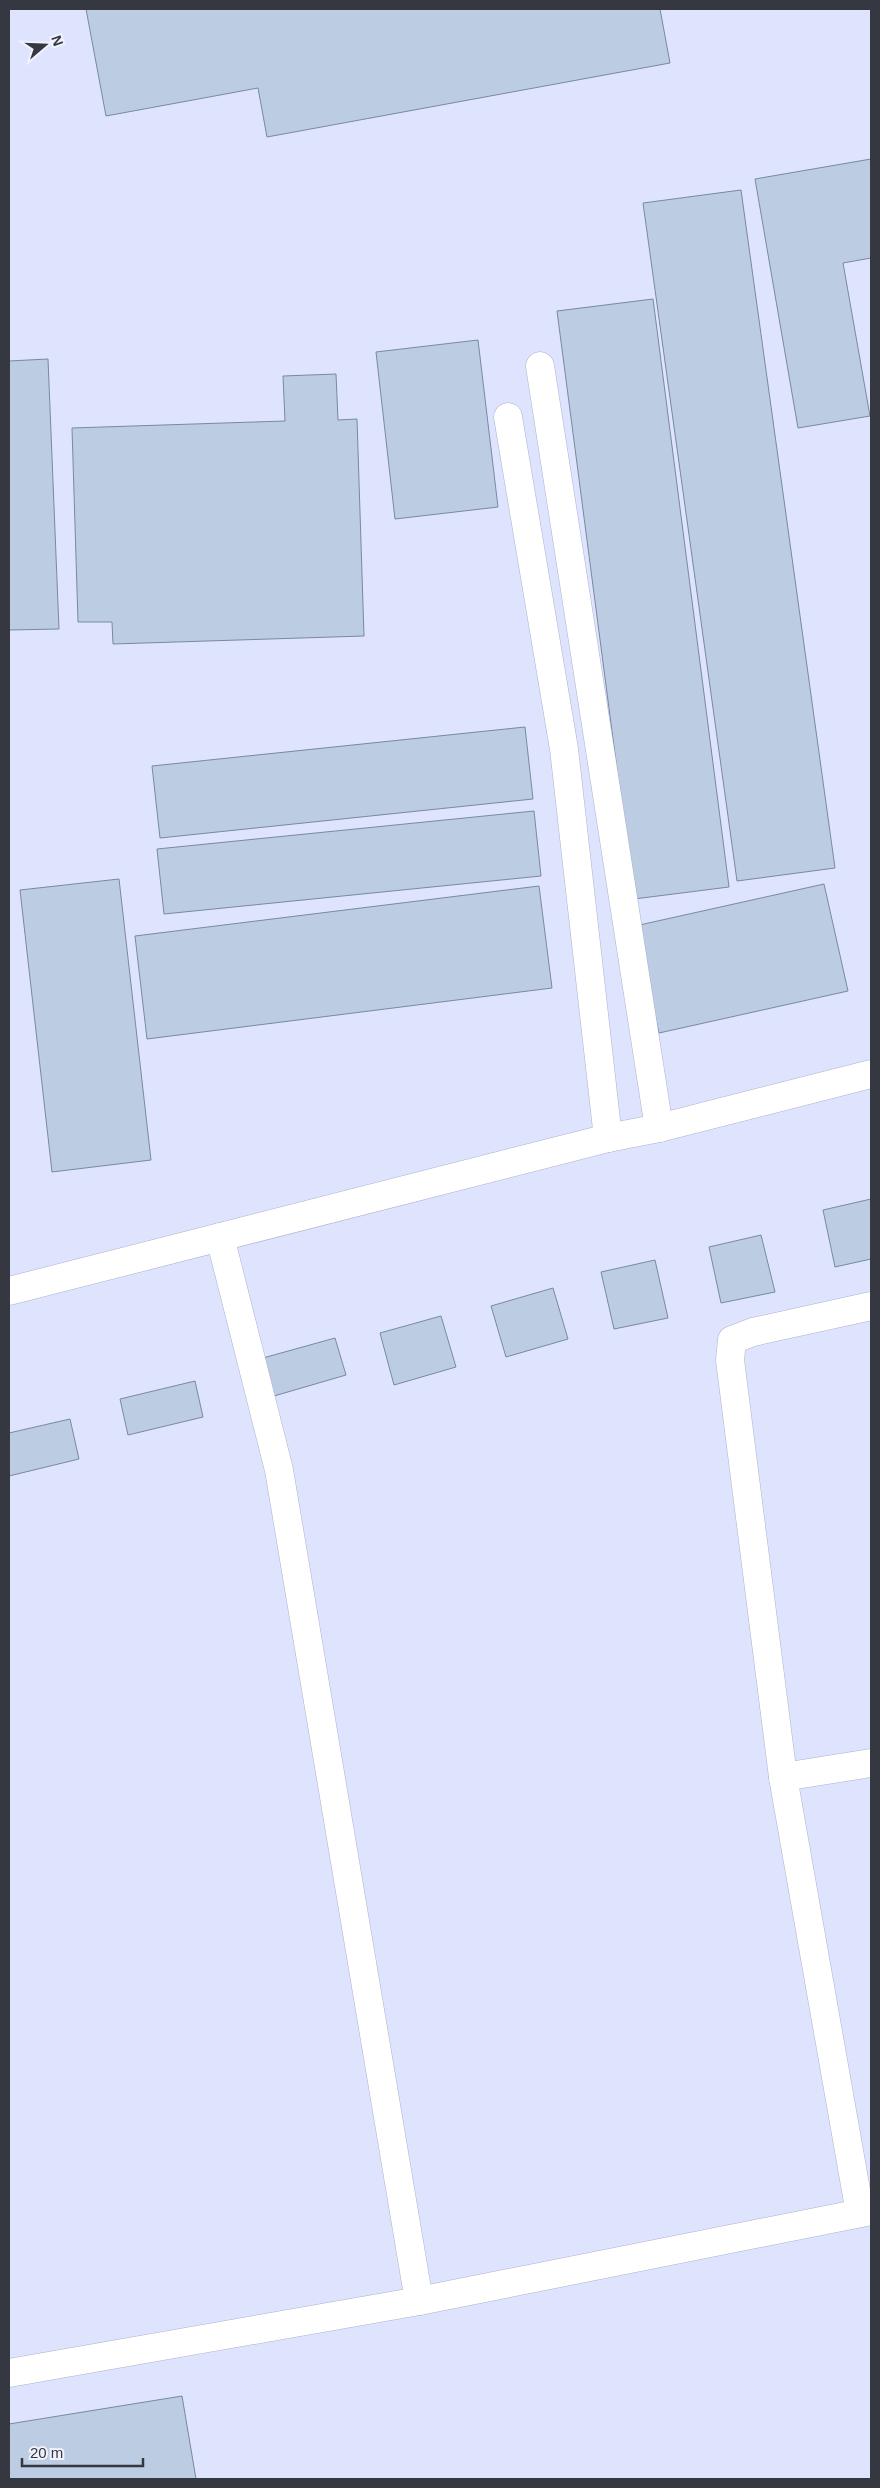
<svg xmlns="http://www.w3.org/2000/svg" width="880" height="2488" font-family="Helvetica,sans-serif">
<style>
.building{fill:#bccce3;stroke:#79899e}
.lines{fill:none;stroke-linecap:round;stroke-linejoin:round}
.minor-casing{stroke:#adb2cb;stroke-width:29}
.minor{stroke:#fff;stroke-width:28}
</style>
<rect width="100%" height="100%" fill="#dee4fe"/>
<g class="building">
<polygon points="86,9 660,9 670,63 267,137 258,88 106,116"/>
<polygon points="871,159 871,258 843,263 870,416 798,428 755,179"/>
<polygon points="741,190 835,868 737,881 643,203"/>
<polygon points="653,299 729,887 634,899 557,311"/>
<polygon points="478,340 498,507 395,519 376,352"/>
<polygon points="48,359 59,629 9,630 9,361"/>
<polygon points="336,374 338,420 357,419 364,636 113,644 112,622 78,622 72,428 285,421 283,376"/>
<polygon points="525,727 533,799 160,838 152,766"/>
<polygon points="534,811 541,876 164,914 157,849"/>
<polygon points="119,879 151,1160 52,1172 20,890"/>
<polygon points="824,884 848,991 659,1033 635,926"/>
<polygon points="539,886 552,988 147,1039 135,936"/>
<polygon points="871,1199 871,1259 835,1267 823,1210"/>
<polygon points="761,1235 775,1292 721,1303 709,1247"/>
<polygon points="655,1260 668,1318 614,1329 601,1272"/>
<polygon points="553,1288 568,1339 506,1357 491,1306"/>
<polygon points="441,1316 456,1367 394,1385 380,1333"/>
<polygon points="335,1338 346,1375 274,1396 263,1358"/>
<polygon points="195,1381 203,1417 128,1435 120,1399"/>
<polygon points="70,1419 79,1459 9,1476 9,1433"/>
<polygon points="182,2396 196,2479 9,2479 9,2424"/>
</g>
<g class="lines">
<defs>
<g id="minor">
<polyline points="540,366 659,1128"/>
<polyline points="508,417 564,749 608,1138"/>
<polyline points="9,1291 608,1138 659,1128 871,1074"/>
<polyline points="783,1777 871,1763"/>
<polyline points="860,2213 783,1777 730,1360 732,1340 753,1332 871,1306"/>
<polyline points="419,2301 871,2211"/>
<polyline points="9,2373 419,2301 279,1470 220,1237"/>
</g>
</defs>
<use href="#minor" class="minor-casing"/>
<use href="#minor" class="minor"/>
</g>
<rect width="880" height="2488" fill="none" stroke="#353741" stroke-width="20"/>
<g transform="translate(45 45) rotate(71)" stroke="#f0f2fd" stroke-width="4" paint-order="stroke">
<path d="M0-4L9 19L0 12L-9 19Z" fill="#353741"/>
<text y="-8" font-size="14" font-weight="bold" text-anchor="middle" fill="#353741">N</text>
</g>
<path d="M22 2458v8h121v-8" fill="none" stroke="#353741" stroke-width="2.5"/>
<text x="30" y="2458" font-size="15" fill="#353741" stroke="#f0f2fd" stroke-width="4" paint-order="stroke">20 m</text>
</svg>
